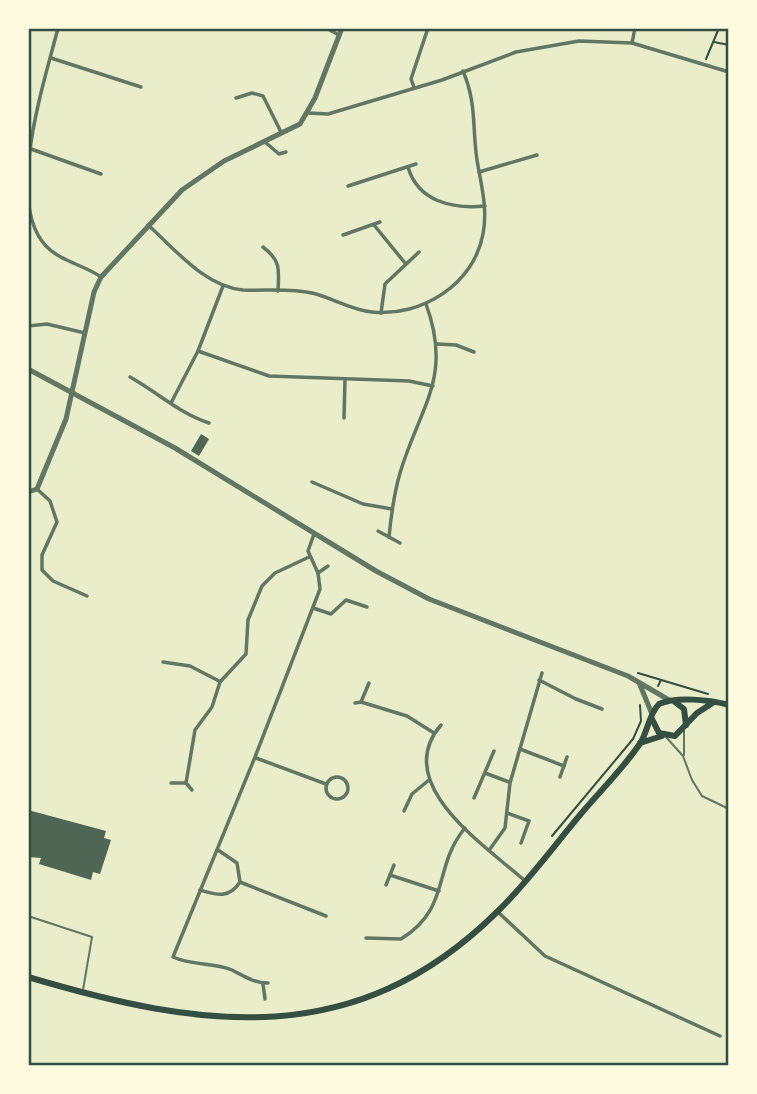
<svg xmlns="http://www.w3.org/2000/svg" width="757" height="1094" font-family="'PT Sans Narrow',sans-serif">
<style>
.building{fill:#4f6655}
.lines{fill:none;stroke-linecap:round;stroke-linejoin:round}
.path{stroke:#344e41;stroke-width:2}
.service{stroke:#617663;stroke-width:2}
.minor{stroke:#617663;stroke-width:3.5}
.tertiary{stroke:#617663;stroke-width:5}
.primary{stroke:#344e41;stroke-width:6}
.neatline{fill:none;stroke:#344e41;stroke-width:2.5}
</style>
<rect width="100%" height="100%" fill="#e9edc9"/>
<g class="building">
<polygon points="201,434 209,439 199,456 191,451"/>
<polygon points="28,810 106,831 104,838 111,840 100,874 93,872 91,880 39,864 41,858 28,857"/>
</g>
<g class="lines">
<g class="path">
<polyline points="714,42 729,45"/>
<polyline points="706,59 719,28"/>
<polyline points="638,673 708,694"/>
<polyline points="658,686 661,680"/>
<polyline points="552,836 633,739 641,721 640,705"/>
</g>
<g class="service">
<polyline points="666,737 683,756 692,780 702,796 729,809"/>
<polyline points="684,755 684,729"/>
<polyline points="28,916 92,937 83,990"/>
</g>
<g class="minor">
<path d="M58,28C45,80 4,202 46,246C60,261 84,265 101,277"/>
<polyline points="326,28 339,35"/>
<polyline points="632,43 635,28"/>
<polyline points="51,58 141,87"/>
<polyline points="414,87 411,79 428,28"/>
<polyline points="236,98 252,93 263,96 281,132"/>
<polyline points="308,113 328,114 442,80 516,52 579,41 632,43 729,72"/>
<polyline points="265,142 279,154 286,152"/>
<polyline points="31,149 101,174"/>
<path d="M408,167C418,202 453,209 485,206"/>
<polyline points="479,172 537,155"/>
<polyline points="348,186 416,164"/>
<path d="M148,225C175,249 205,287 243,290C265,291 290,288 312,293C333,298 351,310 372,312C422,317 474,284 483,234C488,209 481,184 477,160C472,127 477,104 463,71"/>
<polyline points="374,225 405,263"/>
<polyline points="343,235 380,222"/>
<path d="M263,247C281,261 279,269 278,291"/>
<polyline points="223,286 198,351 269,376 409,381 433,386"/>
<polyline points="381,313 385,284 419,252"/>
<polyline points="28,326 47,324 85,333"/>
<polyline points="437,344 456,345 474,352"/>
<path d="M130,377C157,392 179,413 209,423"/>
<polyline points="28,385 28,388"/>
<polyline points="171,403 198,351"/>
<polyline points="344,418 345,379"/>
<polyline points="312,482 363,504 392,509"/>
<polyline points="37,489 50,501 57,522 42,555 42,570 53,581 87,596"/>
<polyline points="378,531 400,543"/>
<path d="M389,537C391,516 394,494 400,473C420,406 453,378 426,304"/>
<polyline points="318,573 328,566"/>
<polyline points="313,608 331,614 346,600 367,607"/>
<polyline points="163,662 190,666 219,681"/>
<polyline points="539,680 576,699 602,709"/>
<polyline points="361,702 369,683"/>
<polyline points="355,703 361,702 407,716 434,733"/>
<path d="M441,725C390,784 486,846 525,881"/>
<polyline points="520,749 564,766"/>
<polyline points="256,758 326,784"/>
<polyline points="485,773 509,782"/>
<polyline points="560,777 567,757"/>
<circle cx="337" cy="788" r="11"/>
<polyline points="171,783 186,783 192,790"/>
<polyline points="186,783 195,730 212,707 220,682 246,654 248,620 262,586 275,573 309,557"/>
<polyline points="474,798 494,751"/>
<polyline points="404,811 412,794 429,780"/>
<polyline points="507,813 529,821 521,843"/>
<polyline points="490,849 505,828 510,783 542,673"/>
<polyline points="390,875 439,891"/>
<polyline points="240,882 326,916"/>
<polyline points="386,885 394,865"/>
<path d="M200,890C217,895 229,899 240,882L237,863L218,850"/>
<polyline points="498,912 545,956 720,1036"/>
<path d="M366,938L401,939C452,907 432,868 465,828"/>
<path d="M268,983C254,983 244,976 232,970C212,962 193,966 173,957L255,757L320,589L318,573L308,551L314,534"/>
<polyline points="263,984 265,999"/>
</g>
<g class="tertiary">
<polyline points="28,369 175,448 376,571 429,599 628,676 669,700"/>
<polyline points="28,492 37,489 66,419 94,292 101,277 182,190 224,161 300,124 315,98 342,28"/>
<polyline points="640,685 652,714"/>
</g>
<g class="primary">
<polyline points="675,702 684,709 686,725"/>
<polyline points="652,719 659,733 675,736 697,713 714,702"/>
<polyline points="640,743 662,736"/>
<path d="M28,977C203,1029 355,1052 497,912C527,883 553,847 580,815C599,792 624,768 641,742C648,730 649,714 659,704C676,696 711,700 729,705"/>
</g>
</g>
<rect width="757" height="1094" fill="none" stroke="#fefae0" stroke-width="60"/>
<rect x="30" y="30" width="697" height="1034" class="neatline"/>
</svg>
